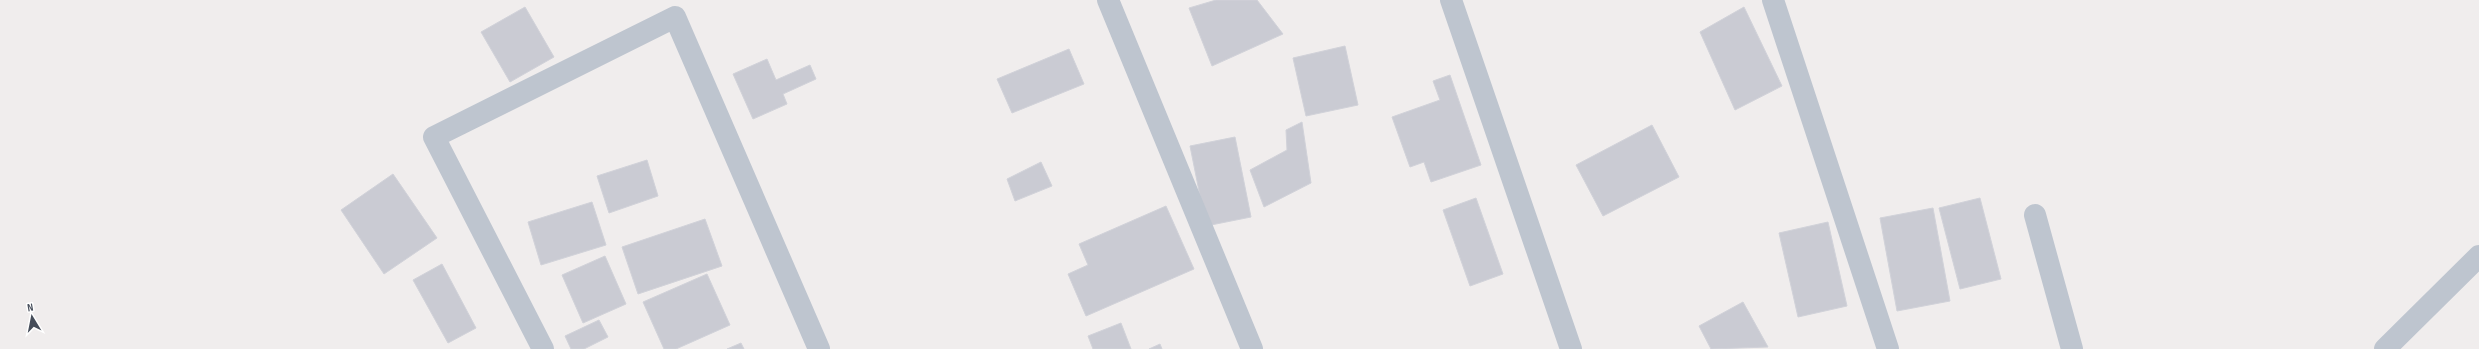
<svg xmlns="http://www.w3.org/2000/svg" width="2479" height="349" font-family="'Sofia Sans Condensed',sans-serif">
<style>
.building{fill:#cacbd3;stroke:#d1d2d9}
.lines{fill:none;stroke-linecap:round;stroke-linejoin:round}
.minor{stroke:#bec5cf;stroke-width:22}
</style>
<rect width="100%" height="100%" fill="#f0eded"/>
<g class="building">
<polygon points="1216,0 1257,0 1283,34 1212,66 1189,8"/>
<polygon points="525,7 554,57 510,82 481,32"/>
<polygon points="1744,7 1782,86 1735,110 1700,32"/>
<polygon points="1345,46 1358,105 1306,116 1293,58"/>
<polygon points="1069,49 1084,84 1012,113 997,79"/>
<polygon points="767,59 776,80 810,65 816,79 783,94 787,104 753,119 733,74"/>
<polygon points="1450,75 1481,165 1431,182 1424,162 1410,167 1392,117 1440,100 1433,81"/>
<polygon points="1302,122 1311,183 1264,207 1250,170 1287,150 1286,130"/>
<polygon points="1652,125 1679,177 1603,216 1576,165"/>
<polygon points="1235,137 1251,217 1206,226 1190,146"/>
<polygon points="647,160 658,196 609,213 597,176"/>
<polygon points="1041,162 1052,186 1015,201 1007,179"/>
<polygon points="393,174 437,238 384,274 341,210"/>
<polygon points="1476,198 1503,274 1470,286 1443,210"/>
<polygon points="1980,198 2001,279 1960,289 1939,208"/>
<polygon points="592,202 606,245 541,265 528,222"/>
<polygon points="1166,206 1194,269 1086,316 1068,274 1088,265 1079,244"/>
<polygon points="1933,208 1950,301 1897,311 1880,218"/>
<polygon points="705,219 722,266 638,294 622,247"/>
<polygon points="1828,222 1847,306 1798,317 1779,233"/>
<polygon points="605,256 626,304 583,323 562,275"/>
<polygon points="442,264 476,328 448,343 413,280"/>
<polygon points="707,274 730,325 676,349 664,349 643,302"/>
<polygon points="1743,302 1768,347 1711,349 1699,326"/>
<polygon points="599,320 608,337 584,349 571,349 565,336"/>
<polygon points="1121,323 1131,349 1093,349 1088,336"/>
<polygon points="741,343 744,349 727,349"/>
<polygon points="1160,344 1162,349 1149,349"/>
</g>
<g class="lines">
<g class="minor">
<polyline points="1108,0 1252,349"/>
<polyline points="1451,0 1571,349"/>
<polyline points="1773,0 1888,349"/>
<polyline points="2035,215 2072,349"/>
<polyline points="543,349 434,137 675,17 819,349"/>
<polyline points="2385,349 2479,256"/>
</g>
</g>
<g transform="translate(32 317) rotate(350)" stroke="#ffffff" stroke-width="3" paint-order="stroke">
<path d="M0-3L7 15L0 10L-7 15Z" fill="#464d5a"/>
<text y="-6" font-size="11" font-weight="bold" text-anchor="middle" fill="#464d5a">N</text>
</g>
</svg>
